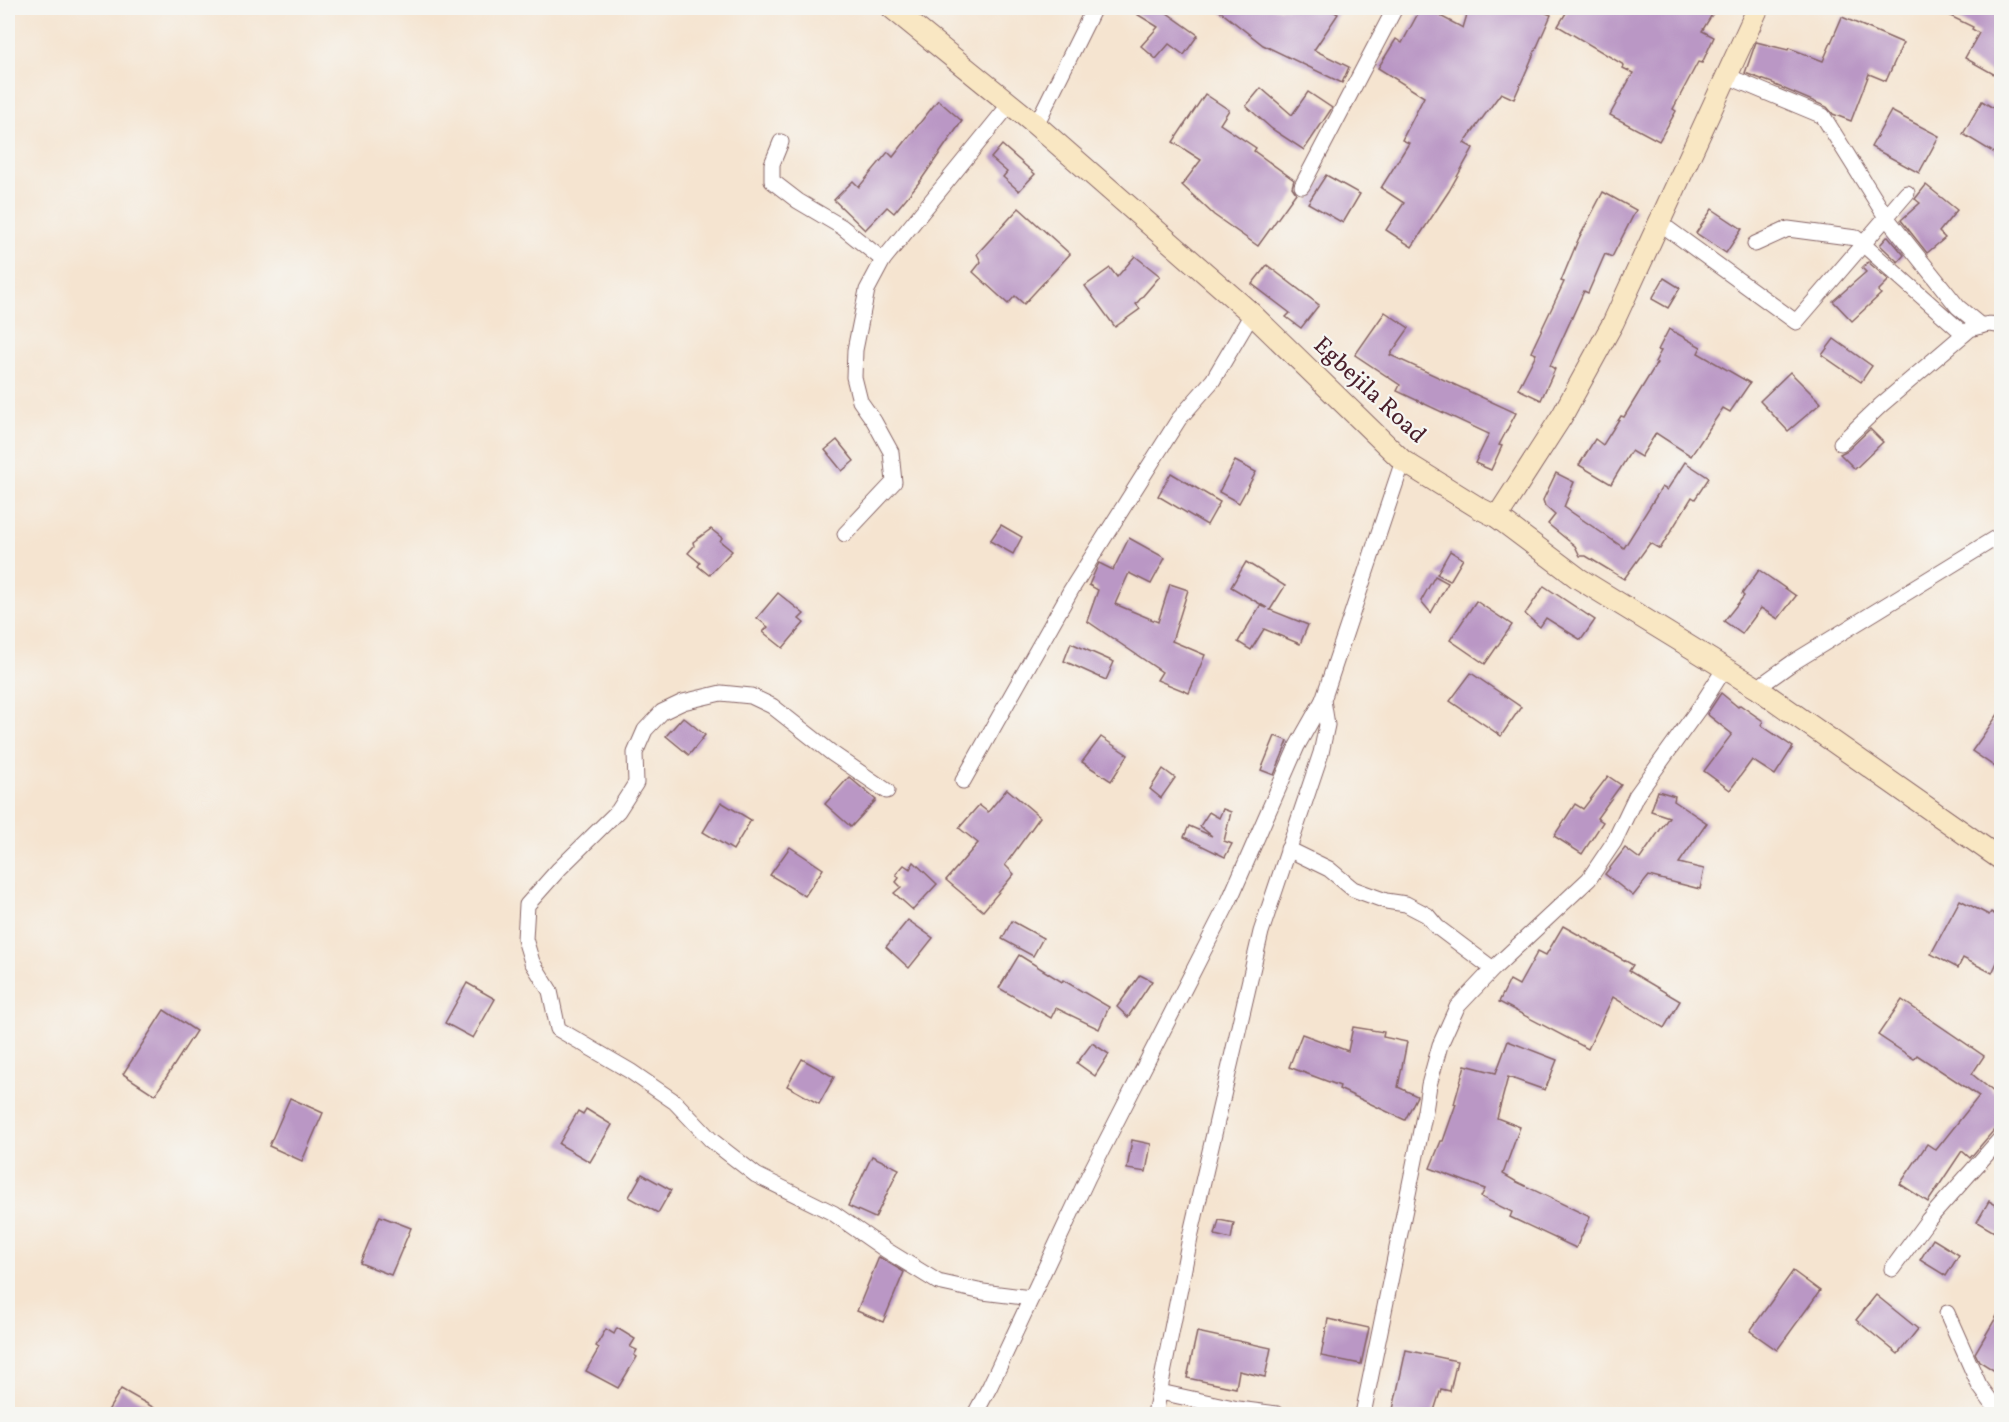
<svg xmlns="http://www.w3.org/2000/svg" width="2009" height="1422" font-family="Vollkorn,serif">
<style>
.building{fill:#ba97c5}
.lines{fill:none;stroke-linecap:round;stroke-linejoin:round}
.street-casing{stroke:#866465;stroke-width:17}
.secondary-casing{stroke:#866465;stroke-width:23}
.street{stroke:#fff;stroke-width:15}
.secondary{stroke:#f9e7c3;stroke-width:21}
.labels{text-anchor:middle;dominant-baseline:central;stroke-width:4.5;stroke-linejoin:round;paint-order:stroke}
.street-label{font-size:24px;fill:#4a1f2b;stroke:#f6f6f2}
</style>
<rect width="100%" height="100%" fill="#f6f6f2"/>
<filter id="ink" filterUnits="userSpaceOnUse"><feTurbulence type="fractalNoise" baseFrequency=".0167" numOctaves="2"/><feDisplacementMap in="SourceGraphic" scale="12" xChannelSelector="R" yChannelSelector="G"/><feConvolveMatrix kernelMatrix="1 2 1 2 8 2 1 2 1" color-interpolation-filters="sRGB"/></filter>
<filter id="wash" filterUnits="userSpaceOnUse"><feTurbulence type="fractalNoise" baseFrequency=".008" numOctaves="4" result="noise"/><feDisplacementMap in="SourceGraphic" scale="24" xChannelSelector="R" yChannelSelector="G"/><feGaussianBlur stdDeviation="1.35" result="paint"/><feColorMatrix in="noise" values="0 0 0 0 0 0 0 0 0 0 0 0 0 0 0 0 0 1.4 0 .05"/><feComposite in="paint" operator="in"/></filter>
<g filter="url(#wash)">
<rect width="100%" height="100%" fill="#f5e4d0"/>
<g id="blocks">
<g class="building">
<polygon points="1127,8 1160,8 1198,35 1184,55 1169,44 1156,59 1141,46 1158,27"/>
<polygon points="1216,8 1328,8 1338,14 1314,50 1349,67 1342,83 1263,45"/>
<polygon points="1421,8 1425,8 1463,28 1469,8 1534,8 1551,15 1514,99 1501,93 1464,143 1473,148 1449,191 1412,247 1386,230 1404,203 1381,188 1409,143 1402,140 1424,97 1378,68 1396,39 1402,43"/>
<polygon points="1569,8 1716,8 1702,31 1714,37 1702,63 1698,62 1673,109 1676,111 1659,141 1610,115 1633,73 1623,68 1624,65 1558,26"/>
<polygon points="1934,8 2001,8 2001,67 1997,76 1965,58 1979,33 1972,29 1973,27"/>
<polygon points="1842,17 1903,43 1886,81 1869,74 1851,121 1833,114 1827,107 1775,85 1775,84 1745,73 1756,42 1788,50 1789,48 1823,61"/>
<polygon points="1261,88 1292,115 1308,92 1332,108 1304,150 1272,129 1246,106"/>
<polygon points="1205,94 1229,110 1220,124 1256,148 1254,151 1294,180 1292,187 1296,193 1258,246 1214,215 1182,185 1201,160 1173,142"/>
<polygon points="938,100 962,121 921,180 894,213 887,207 865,230 834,200 853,181 859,187 888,152 893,157"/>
<polygon points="1982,101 2001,113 2001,157 1963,134"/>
<polygon points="1891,111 1939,136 1919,173 1871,147"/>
<polygon points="1002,145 1035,174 1019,191 1003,177 1007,172 991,158"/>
<polygon points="1326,175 1360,194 1343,223 1308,203"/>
<polygon points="1926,185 1957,210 1939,232 1945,238 1927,253 1901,220 1920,203 1915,199"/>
<polygon points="1603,192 1636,210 1612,257 1605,254 1588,293 1584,291 1550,366 1555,369 1541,400 1518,389 1536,354 1531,352 1564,282 1561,281 1578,240"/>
<polygon points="1019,208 1070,254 1024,304 1015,296 1008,304 973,272 981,262 977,254"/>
<polygon points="1712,209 1742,229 1726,253 1696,233"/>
<polygon points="1888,236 1904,255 1898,262 1880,245"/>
<polygon points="1135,256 1160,276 1136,304 1140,309 1115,327 1085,286 1110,268 1117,277"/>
<polygon points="1868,262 1889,280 1878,291 1881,294 1852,321 1833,301 1866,272 1862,268"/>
<polygon points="1267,265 1319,305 1301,328 1286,317 1290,313 1252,284"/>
<polygon points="1664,278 1680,288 1668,308 1652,299"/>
<polygon points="1385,312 1409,328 1390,355 1516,413 1499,445 1502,446 1491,470 1475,463 1489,434 1397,391 1400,385 1355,355"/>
<polygon points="1669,329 1701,347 1698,353 1750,383 1730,412 1723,408 1691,456 1656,433 1641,457 1631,451 1611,484 1579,465 1595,439 1603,445 1621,416 1624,417 1657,363 1655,362 1661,351 1658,350"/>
<polygon points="1834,339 1872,366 1861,382 1822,355"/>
<polygon points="1790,372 1821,403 1788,431 1760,401"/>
<polygon points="1870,429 1883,442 1855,469 1840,454 1848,450"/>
<polygon points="837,440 854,461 842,471 825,450"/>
<polygon points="1235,461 1256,472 1239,503 1219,492"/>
<polygon points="1685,462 1709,478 1695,499 1692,497 1660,549 1650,543 1624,579 1586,556 1580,556 1575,546 1548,524 1555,515 1545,506 1543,500 1556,473 1574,482 1564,507 1624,548 1662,487 1667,490"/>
<polygon points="1171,473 1220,502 1207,525 1158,496"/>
<polygon points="1001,525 1022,537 1013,554 990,541"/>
<polygon points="711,529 722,538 720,541 732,551 709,575 698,566 700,563 688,553 694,546 693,542"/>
<polygon points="1129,538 1165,558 1151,584 1129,573 1115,604 1158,622 1170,584 1188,590 1172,641 1205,655 1189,693 1157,680 1162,672 1087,621 1098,590 1089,585 1097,567 1099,563 1113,570"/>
<polygon points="1450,551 1463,559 1450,581 1437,574"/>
<polygon points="1246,562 1285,586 1270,610 1308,625 1300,644 1264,629 1251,650 1238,642 1260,606 1267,608 1231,587"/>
<polygon points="1759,570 1796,596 1778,619 1761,608 1742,634 1724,621 1744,596 1742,594"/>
<polygon points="1435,576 1448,583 1431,613 1421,601"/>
<polygon points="1544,586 1595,620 1581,640 1546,618 1540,627 1525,614"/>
<polygon points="778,593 804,614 799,619 804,623 783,648 763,632 768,627 757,618"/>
<polygon points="1476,601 1512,625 1485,664 1450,640"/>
<polygon points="1071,643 1114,662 1106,680 1064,661"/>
<polygon points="1471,673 1521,707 1501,736 1450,701"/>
<polygon points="1721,693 1738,707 1740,705 1763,721 1761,725 1793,747 1775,775 1752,760 1730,790 1704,771 1732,734 1707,714"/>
<polygon points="2001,710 2001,771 1972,751"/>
<polygon points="683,717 705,735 689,755 666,736"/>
<polygon points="1275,736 1288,741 1274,775 1261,770"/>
<polygon points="1101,737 1128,755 1111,781 1082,762"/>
<polygon points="1163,769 1175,778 1161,798 1150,789"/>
<polygon points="1608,776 1621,785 1597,818 1603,822 1582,854 1554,836 1575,804 1583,809"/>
<polygon points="849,777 876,800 851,827 825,804"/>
<polygon points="1007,789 1040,817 1005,865 1014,874 983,911 946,880 978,843 959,828 979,805 988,812"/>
<polygon points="1658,791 1675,796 1674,801 1707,823 1679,863 1704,869 1700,889 1649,876 1633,896 1605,874 1625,848 1640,859 1669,817 1651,811"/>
<polygon points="721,802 751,820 733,850 703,832"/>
<polygon points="1223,809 1231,812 1224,841 1232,844 1225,857 1184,837 1189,826 1212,836 1200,826 1209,812 1219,818"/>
<polygon points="790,847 823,869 805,896 770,875"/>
<polygon points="914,862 937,884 913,910 894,893 901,887 896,882 899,878 896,874 904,865 910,869"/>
<polygon points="1960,900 1989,915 1991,912 2001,918 2001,954 1992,973 1963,958 1958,968 1931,954"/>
<polygon points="908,920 933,938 909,968 886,947"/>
<polygon points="1012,921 1043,938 1033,956 1002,939"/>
<polygon points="1563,926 1633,965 1629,971 1680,1001 1664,1028 1613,997 1588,1049 1499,1002 1510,980 1519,985 1538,951 1546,955"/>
<polygon points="1019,955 1062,982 1063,980 1109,1007 1099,1029 1056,1008 1051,1018 999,988"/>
<polygon points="1140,975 1152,981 1128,1017 1117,1007"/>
<polygon points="467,983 495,999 473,1038 445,1023"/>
<polygon points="1902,1000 1984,1056 1972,1074 2001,1098 2001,1122 1970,1158 1962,1151 1928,1202 1900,1184 1927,1144 1936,1150 1979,1096 1917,1055 1914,1059 1878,1035"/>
<polygon points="164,1010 196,1031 155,1095 123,1074"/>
<polygon points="1353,1027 1384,1032 1383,1037 1407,1042 1398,1087 1417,1096 1405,1120 1339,1089 1340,1086 1289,1067 1302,1034 1348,1051"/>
<polygon points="1508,1041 1557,1060 1545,1090 1508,1077 1497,1118 1520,1127 1503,1174 1515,1181 1590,1217 1576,1248 1510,1217 1512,1212 1481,1197 1485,1189 1430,1168 1441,1141 1443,1141 1456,1104 1454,1104 1465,1065 1496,1073"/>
<polygon points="1092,1043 1109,1054 1095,1076 1077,1063"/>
<polygon points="802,1059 834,1077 819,1104 787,1086"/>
<polygon points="290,1098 323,1113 302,1161 269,1146"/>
<polygon points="586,1109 612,1125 590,1162 559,1144 578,1111 583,1114"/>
<polygon points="1132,1140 1151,1144 1146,1172 1127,1169"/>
<polygon points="872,1156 899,1169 875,1218 848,1206"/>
<polygon points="642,1174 671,1190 658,1213 629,1197"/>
<polygon points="1989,1201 2001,1208 2001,1236 1977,1222"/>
<polygon points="380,1216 411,1228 391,1275 360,1263"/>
<polygon points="1219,1220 1234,1223 1231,1239 1215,1235"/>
<polygon points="1933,1239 1959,1255 1946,1276 1920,1260"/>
<polygon points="879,1257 904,1272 883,1322 857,1311"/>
<polygon points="1793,1271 1820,1291 1777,1350 1750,1331"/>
<polygon points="1876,1295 1918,1329 1898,1354 1856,1320"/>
<polygon points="2001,1309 2001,1375 1979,1361 1975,1353"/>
<polygon points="1328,1319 1369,1328 1361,1364 1321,1356"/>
<polygon points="617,1328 635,1339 630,1347 637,1350 634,1355 637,1357 618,1388 586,1371 599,1348 596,1346 606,1329 614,1334"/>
<polygon points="1197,1332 1271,1348 1265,1377 1239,1371 1236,1388 1187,1378"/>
<polygon points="1406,1350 1457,1361 1450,1391 1441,1389 1433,1414 1392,1414"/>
<polygon points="121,1389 165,1414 106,1414"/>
</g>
</g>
</g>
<g filter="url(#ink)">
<use href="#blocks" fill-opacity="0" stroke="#866465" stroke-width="1.5"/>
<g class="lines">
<defs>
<g id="street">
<polyline points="1727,76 1823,116 1886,217 1958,307 1981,326"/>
<polyline points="1036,125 1094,8"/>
<polyline points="781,142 772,164 772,181 798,201 842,227 883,260 1010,104"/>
<polyline points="1302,186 1395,8"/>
<polyline points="1660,223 1796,322 1907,193"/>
<polyline points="1755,244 1788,229 1856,238 1964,334"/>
<path d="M1841,443L1881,405L1970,329C1981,326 1991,321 2002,327"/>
<polyline points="845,534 894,482 891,452 874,421 860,401 854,377 855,350 867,290 883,260"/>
<polyline points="1757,688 1792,663 2002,534"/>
<polyline points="963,781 1071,590 1179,419 1213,380 1252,314"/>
<polyline points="887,791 833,754 772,706 751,696 721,693 683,702 662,712 645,730 635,753 636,783 618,811 559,869 527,905 525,939 532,962 550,991 558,1029 630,1071 675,1102 711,1140 756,1175 833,1213 886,1250 938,1282 983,1292 1031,1298"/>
<polyline points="1288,849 1329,869 1353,889 1386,901 1406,904 1427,915 1437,927 1493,969"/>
<polyline points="1892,1269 1928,1220 2002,1137"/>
<polyline points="1947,1313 1979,1385 2000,1414"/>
<polyline points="1160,1392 1238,1409 1277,1414"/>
<polyline points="975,1414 990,1386 1088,1177 1230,899 1297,746 1323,700"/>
<polyline points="1155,1414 1191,1233 1261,932 1321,753 1327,725 1323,700 1403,461"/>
<polyline points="1363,1414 1425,1111 1429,1085 1440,1045 1457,1007 1493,969 1589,879 1614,842 1636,796 1700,707 1725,668"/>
</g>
<g id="secondary">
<polyline points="892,8 1036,125 1252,314 1403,461 1479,508 1497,517 1578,578 1757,688 2002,860"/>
<polyline points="1497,517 1562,416 1613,323 1758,8"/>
</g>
</defs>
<use href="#street" class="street-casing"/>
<use href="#secondary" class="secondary-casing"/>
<use href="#street" class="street"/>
<use href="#secondary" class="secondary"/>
</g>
</g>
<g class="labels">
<g class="street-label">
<text transform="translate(1369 391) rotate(43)">Egbejila Road</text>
</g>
</g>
<rect width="2009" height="1422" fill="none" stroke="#f6f6f2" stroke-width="30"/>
</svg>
